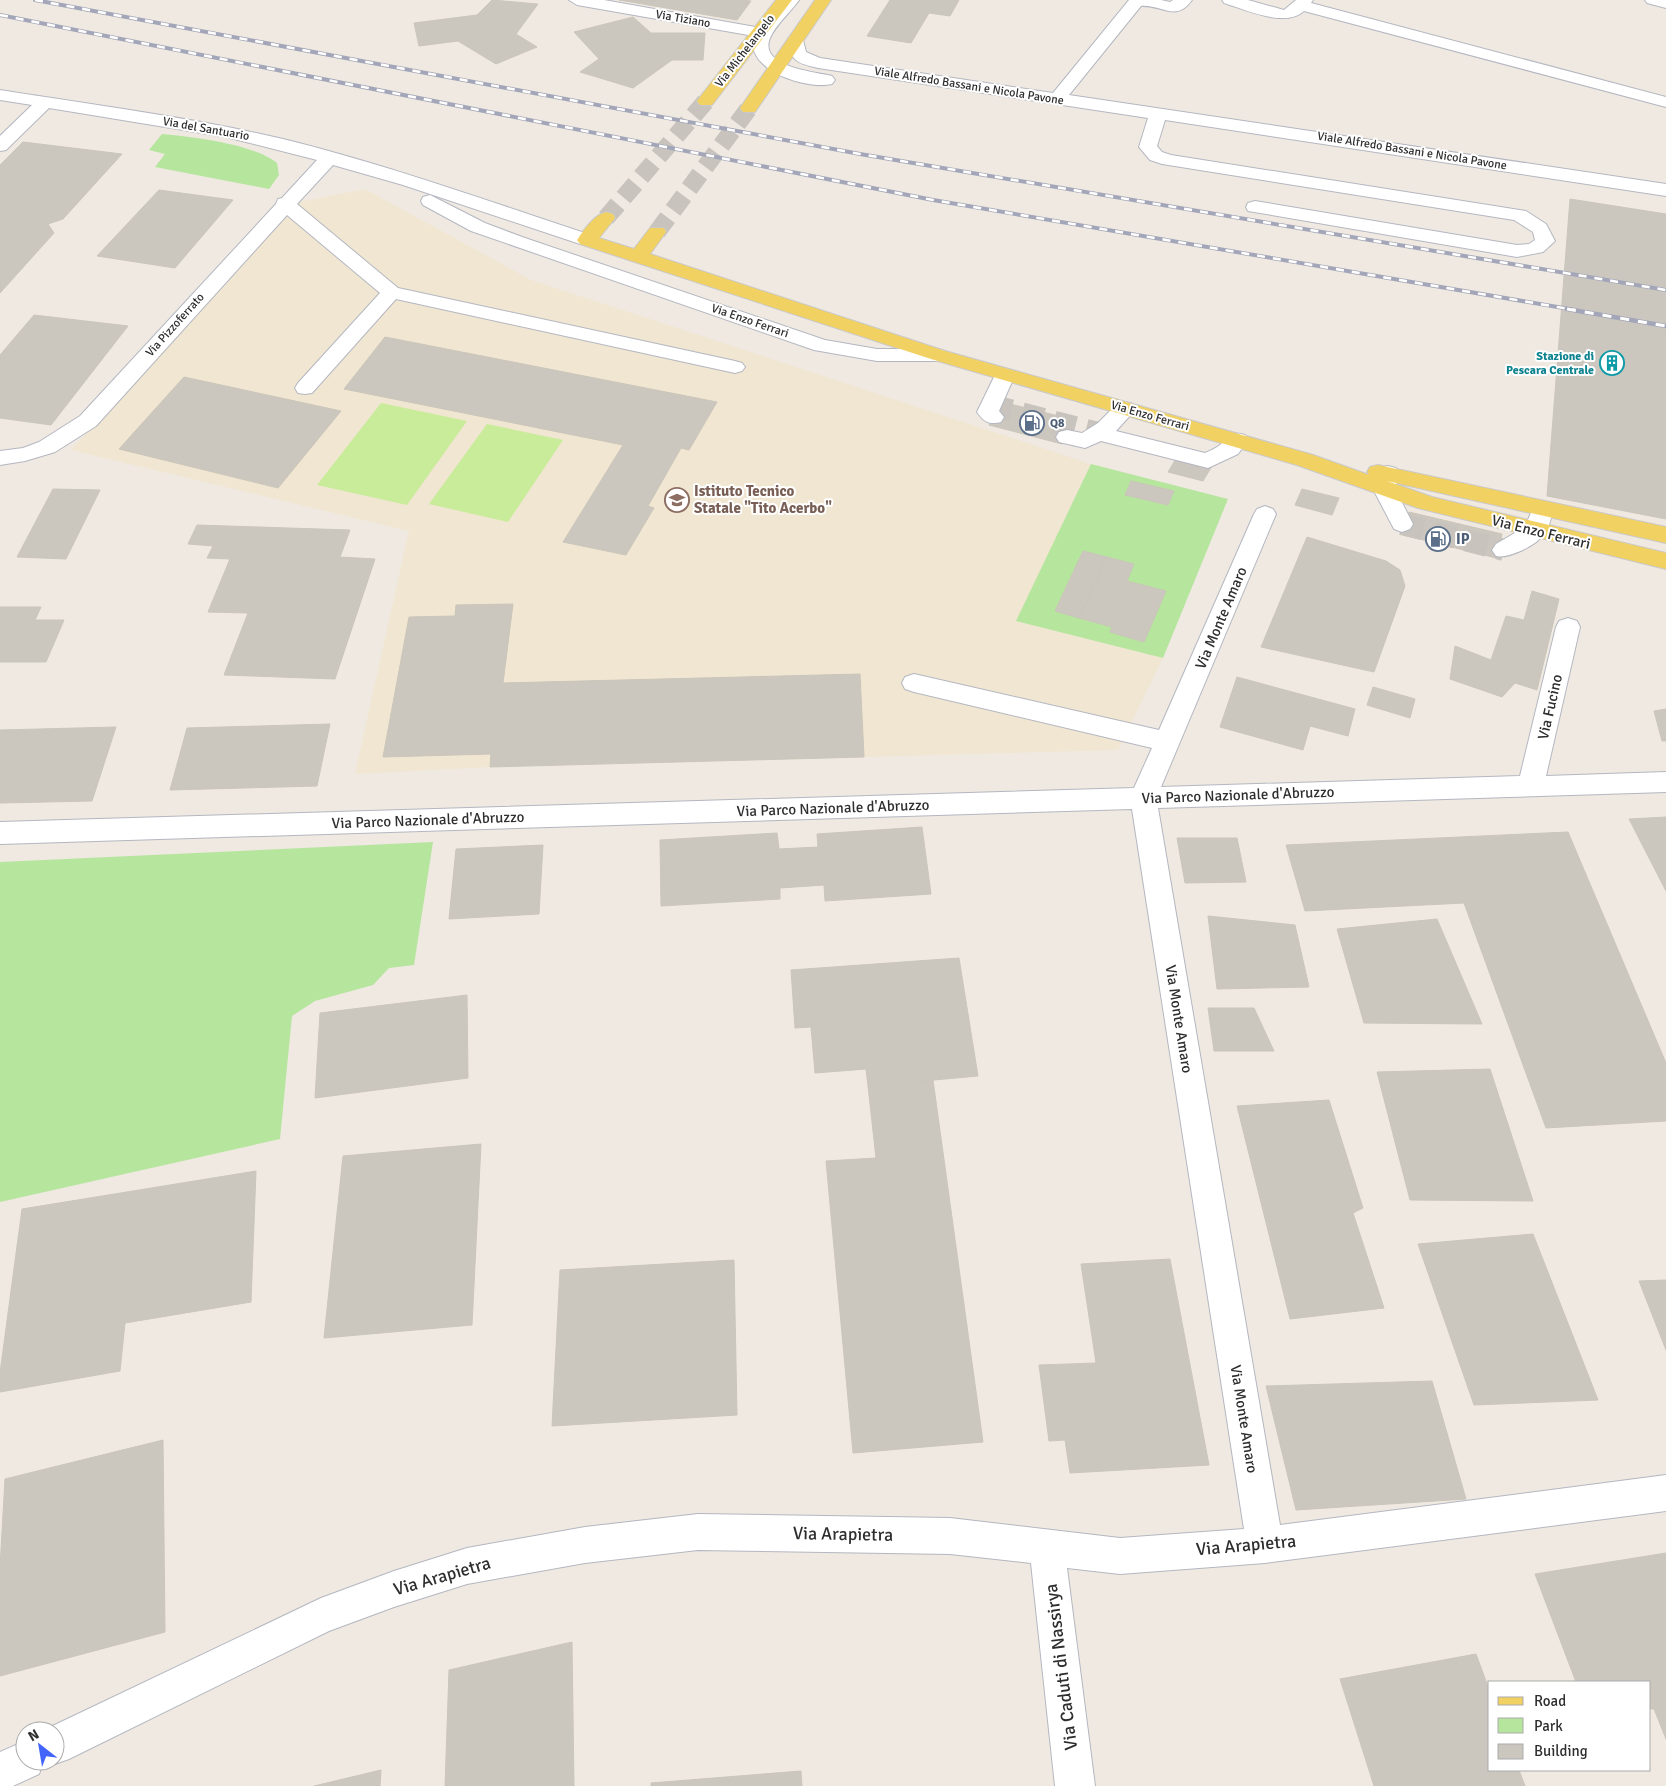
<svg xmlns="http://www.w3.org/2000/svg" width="1666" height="1786" font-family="Signika,sans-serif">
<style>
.education{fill:#f0e6d1}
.green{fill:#b6e59e}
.pitch{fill:#c9ec9a}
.building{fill:#cbc7bf;stroke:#cbc5ba}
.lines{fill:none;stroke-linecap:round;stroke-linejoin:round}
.minor-tunnel{stroke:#c8c4bd;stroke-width:22;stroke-dasharray:22 11;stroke-linecap:butt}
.major-tunnel{stroke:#c8c4bd;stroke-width:18;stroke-dasharray:18 9;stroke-linecap:butt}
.minor-casing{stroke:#b4b7c1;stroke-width:2}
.major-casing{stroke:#c9c9c9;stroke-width:2}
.minor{fill:#fff;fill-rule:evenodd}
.major{fill:#f2d163;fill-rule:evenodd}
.rail-far1-casing{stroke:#a3a6b8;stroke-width:4}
.rail-casing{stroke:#a3a6b8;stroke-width:4.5}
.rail-far1{stroke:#fff;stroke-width:2.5;stroke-dasharray:8;stroke-linecap:butt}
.rail{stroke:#fff;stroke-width:3;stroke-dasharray:9;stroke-linecap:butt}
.labels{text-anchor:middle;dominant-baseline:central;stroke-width:4;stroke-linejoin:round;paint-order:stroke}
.far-street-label{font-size:12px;fill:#2e2e2e;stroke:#fff}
.far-culture-label{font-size:12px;font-weight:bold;fill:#0d838f;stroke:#fff;text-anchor:end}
.far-service-label{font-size:12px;font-weight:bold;fill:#4e5e75;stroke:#fff;text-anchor:start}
.education-label{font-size:15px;font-weight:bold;fill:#785e54;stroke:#fff;text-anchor:start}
.street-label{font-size:15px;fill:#2e2e2e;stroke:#fff}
.service-label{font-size:15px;font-weight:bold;fill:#4e5e75;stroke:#fff;text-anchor:start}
.near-street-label{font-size:18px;fill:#2e2e2e;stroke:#fff}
</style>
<rect width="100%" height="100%" fill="#efe9e1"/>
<polygon class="education" points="365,189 531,280 1091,464 1017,621 1163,658 1118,750 490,767 355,774 409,531 71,450 299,202"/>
<g class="green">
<path d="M162,134C194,137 253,144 277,163L279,175L269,189L155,167L165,154L149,150Z"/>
<polygon points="1091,464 1228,499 1163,658 1016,621"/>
<polygon points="433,842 414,965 389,968 373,985 315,1001 292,1016 280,1139 0,1202 0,862"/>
</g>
<g class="pitch">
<polygon points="381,403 467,421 407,505 317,485"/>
<polygon points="487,424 563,440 508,522 429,504"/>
</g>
<g class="building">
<polygon points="492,0 538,4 516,34 537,47 496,64 458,41 419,46 414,23 477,15"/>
<polygon points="619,0 743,0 751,1 737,20"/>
<polygon points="890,0 959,0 950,16 929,13 911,43 867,36"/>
<polygon points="633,17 651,33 705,33 703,60 672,60 633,88 580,72 599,59 574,32"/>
<polygon points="23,142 122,154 63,219 48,224 54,233 0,293 0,165"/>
<polygon points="159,190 233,200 175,268 97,256"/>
<polygon points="1570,199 1666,214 1666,519 1547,496"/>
<polygon points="34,315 128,326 51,425 0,418 0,355"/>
<polygon points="385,337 717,402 689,450 681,448 648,506 654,508 626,555 563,542 623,445 344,389"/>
<polygon points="184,377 341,411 278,488 119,449"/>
<polygon points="1002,402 1075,420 1062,444 989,425"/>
<polygon points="1177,457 1212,466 1203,481 1168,472"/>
<polygon points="1131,481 1174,491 1168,505 1125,495"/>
<polygon points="53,489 100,490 66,559 17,557"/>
<polygon points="1302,489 1339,498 1332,515 1295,505"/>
<polygon points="1409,512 1502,534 1496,558 1403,535"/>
<polygon points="197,525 350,530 340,557 375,559 335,679 224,675 248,613 208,612 230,559 207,558 213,546 188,544"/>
<polygon points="1307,537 1386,561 1400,570 1405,586 1374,672 1261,647"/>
<polygon points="1083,551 1107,557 1079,618 1055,611"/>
<polygon points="1107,557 1134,564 1127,581 1166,591 1144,642 1110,632 1112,627 1079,618"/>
<polygon points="1532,591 1559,599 1537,690 1515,683 1502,697 1450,679 1455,646 1491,660 1506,616 1524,620"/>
<polygon points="513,604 503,683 860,674 864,757 490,767 491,754 383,757 409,617 455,616 456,605"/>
<polygon points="0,607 41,607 35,620 64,620 46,662 0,662"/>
<polygon points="1237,677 1355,709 1348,736 1310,726 1303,750 1220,727"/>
<polygon points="1373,687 1415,699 1410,718 1367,705"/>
<polygon points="1666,709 1666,741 1662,741 1654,711"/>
<polygon points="330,724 317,786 170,790 187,728"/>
<polygon points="116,727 92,801 0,803 0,730"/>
<polygon points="1666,817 1666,891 1629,819"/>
<polygon points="922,827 931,894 825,901 824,885 780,888 780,899 661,906 660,840 777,833 779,849 818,847 817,834"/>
<polygon points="1568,832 1666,1063 1666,1121 1546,1128 1464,903 1305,911 1286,845"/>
<polygon points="1177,838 1237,838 1246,882 1185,883"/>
<polygon points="543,845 539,914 449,919 456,849"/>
<polygon points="1208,916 1295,925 1309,987 1217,989"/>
<polygon points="1437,919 1482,1024 1364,1023 1337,929"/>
<polygon points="959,958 978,1076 868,1086 866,1069 815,1073 811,1027 795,1028 791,970"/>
<polygon points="467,995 468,1078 315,1098 320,1013"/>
<polygon points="1208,1008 1254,1008 1274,1051 1214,1051"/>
<polygon points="1490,1069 1533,1201 1410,1200 1377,1072"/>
<polygon points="933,1080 983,1442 853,1453 826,1161 876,1158 868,1086"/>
<polygon points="1329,1100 1363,1208 1353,1213 1384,1308 1290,1319 1237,1106"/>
<polygon points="481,1144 472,1325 324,1338 343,1156"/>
<polygon points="256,1171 251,1302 125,1323 120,1371 0,1392 0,1373 22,1209"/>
<polygon points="1533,1234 1598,1400 1474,1405 1418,1244"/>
<polygon points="1170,1259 1209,1465 1070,1473 1065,1440 1049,1441 1039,1365 1096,1363 1081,1264"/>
<polygon points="734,1260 737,1415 552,1426 560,1270"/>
<polygon points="1666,1280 1666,1350 1639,1281"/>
<polygon points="1432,1381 1466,1499 1296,1510 1266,1386"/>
<polygon points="163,1440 165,1632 0,1676 0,1567 5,1479"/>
<polygon points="1666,1553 1666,1739 1654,1709 1650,1709 1650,1682 1576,1682 1535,1574"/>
<polygon points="572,1642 574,1786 445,1786 449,1670"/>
<polygon points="1476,1654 1490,1692 1490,1770 1519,1770 1525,1786 1374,1786 1340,1679"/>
<polygon points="381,1770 380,1786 314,1786"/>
<polygon points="801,1771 802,1786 651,1786 651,1783"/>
</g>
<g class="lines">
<g class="minor-tunnel">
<polyline points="990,405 1098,433"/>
<polyline points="1402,524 1504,550"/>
</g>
<g class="major-tunnel">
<polyline points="606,218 706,101"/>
<polyline points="657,232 749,108"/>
</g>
<defs>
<g id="minor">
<path d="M569,0H604L761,28L783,0H799C791,12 776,24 770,38C758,67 815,72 832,76L835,80L832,84C808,90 744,71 754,36L577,5Z"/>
<path d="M1129,0H1161L1170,2L1173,0H1192C1176,23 1161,4 1141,6L1069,95L1666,184V196L1165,120L1157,146L1162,152L1171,155L1526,211L1546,224L1555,241L1543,252L1517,257L1248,211L1246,207L1248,203L1255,201L1517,245L1529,244L1535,240L1533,232L1514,220L1162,164L1150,160L1139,147L1148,118L818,68C797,63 791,62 788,39L790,36H802L806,52L820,58L1053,93Z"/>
<path d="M1222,0H1248L1284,10L1296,0H1313L1311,3L1666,97V107L1304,11C1286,28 1246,10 1224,3Z"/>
<polygon points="1645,0 1666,0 1666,8 1647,3"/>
<path d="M0,90C94,105 190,117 283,139C388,165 491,202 594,236L597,240L594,244H580L403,185L333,165L297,204L398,288L735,361L742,363L745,367L742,371L735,373L396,299L312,393L305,394L298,393L295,388L298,383L380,293L287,215L96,426L55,452L25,461L0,465V451L23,448L39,442L80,416L276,204L278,199L282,198L317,160L226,137L49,108L6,150L0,151V136L32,105L0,100Z"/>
<polygon points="430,195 485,223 525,238 825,340 877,349 938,349 945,351 948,355 945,359 938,361 877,361 814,350 471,231 423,205 421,201 423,197"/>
<path d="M1005,369L1012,370L1015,375L999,411L1004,417L1001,422C989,425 984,422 977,412L995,375L998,370Z"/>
<path d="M1125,402L1133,404L1136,409L1116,431L1205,453C1210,451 1216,448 1220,445C1230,438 1231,431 1245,435L1248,440L1238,454L1208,468L1101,441L1085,448L1059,442L1056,437L1059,432L1067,430L1082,433L1098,423L1117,404Z"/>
<polygon points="1388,466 1396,468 1399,473 1395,489 1413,524 1410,529 1402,532 1394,529 1373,489 1380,468"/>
<path d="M1543,501L1551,503L1554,508C1551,516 1550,527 1544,534C1537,545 1509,559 1496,556L1492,550L1496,544L1525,527L1535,503Z"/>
<polygon points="1265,506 1273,509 1276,514 1161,787 1520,776 1556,627 1559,621 1568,618 1577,621 1580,627 1546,776 1666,772 1666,792 1158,808 1280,1525 1666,1475 1666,1511 1265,1563 1120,1574 1067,1568 1095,1786 1055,1786 1031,1563 950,1554 698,1550 585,1563 467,1584 394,1607 329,1631 69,1759 55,1764 47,1761 55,1761 55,1731 42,1731 321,1598 394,1571 467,1548 585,1527 698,1514 950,1518 1120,1538 1244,1529 1132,809 0,844 0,822 1134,788 1152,748 914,692 905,689 902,683 905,677 914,674 1159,730 1254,514 1257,509"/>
<polygon points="25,1741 25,1761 44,1761 39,1774 13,1786 0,1786 0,1752"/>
</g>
<g id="major">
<polygon points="776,0 792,0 712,105 700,105 697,101 700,97"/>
<polygon points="815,0 831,0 755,112 743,112 740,108"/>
<path d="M606,212L613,214L615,218L599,238L634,249L650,228H664L666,232L650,254L945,351L1313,455L1369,475L1367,472L1370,467L1378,465L1666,527V543L1387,481L1432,497L1666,553V569L1418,508L1297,465L931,359L580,244L577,240C584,230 594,215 606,212Z"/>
</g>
</defs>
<use href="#minor" class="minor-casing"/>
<use href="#major" class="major-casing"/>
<use href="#minor" class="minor"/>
<use href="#major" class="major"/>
<defs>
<g id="rail-far1">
<polyline points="35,0 860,154 1666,290"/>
<polyline points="0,15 933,200 1575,310"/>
</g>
<polyline id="rail" points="1567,309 1666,326"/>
</defs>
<use href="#rail-far1" class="rail-far1-casing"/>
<use href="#rail" class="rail-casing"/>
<use href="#rail-far1" class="rail-far1"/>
<use href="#rail" class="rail"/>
</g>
<defs>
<symbol id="building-ring" viewBox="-11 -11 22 22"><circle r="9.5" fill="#fff" stroke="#0f9aa8" stroke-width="1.5"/><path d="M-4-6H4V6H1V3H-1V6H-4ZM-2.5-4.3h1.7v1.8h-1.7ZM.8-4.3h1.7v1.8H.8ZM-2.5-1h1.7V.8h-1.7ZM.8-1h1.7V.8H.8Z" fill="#0f9aa8"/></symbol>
<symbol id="fuel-ring" viewBox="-11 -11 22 22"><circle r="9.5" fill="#fff" stroke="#5c6f8a" stroke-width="1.5"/><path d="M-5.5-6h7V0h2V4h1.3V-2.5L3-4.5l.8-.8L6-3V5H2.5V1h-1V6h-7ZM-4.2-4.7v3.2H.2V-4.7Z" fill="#5c6f8a"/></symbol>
<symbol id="university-ring" viewBox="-11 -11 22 22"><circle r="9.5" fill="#fff" stroke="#8d6e63" stroke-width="1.5"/><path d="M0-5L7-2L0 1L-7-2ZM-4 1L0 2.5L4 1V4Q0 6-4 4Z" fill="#8d6e63"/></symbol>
</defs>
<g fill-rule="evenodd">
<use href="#building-ring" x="1598" y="349" width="28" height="28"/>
<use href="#fuel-ring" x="1018" y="409" width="28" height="28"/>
<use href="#university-ring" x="663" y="486" width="28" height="28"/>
<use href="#fuel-ring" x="1424" y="525" width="28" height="28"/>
</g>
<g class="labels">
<g class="far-street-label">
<text transform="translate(683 19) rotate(10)">Via Tiziano</text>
<text transform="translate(745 51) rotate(-52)">Via Michelangelo</text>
<text transform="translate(969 86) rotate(9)">Viale Alfredo Bassani e Nicola Pavone</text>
<text transform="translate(206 129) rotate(10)">Via del Santuario</text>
<text transform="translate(1412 151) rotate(9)">Viale Alfredo Bassani e Nicola Pavone</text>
<text transform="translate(750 321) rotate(19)">Via Enzo Ferrari</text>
<text transform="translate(175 325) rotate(-48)">Via Pizzoferrato</text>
<text transform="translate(1150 416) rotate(16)">Via Enzo Ferrari</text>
</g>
<g class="far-culture-label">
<text x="1594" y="356">Stazione di<tspan x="1594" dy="14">Pescara Centrale</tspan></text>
</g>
<g class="far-service-label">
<text x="1050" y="423">Q8</text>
</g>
<g class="education-label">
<text x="694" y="491">Istituto Tecnico<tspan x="694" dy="17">Statale "Tito Acerbo"</tspan></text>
</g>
<g class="street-label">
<text transform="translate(1541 532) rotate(14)">Via Enzo Ferrari</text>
<text transform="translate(1221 618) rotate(-67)">Via Monte Amaro</text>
<text transform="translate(1550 707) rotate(-77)">Via Fucino</text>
<text transform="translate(1238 795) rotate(-2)">Via Parco Nazionale d'Abruzzo</text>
<text transform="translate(833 808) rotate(-2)">Via Parco Nazionale d'Abruzzo</text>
<text transform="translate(428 820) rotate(-2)">Via Parco Nazionale d'Abruzzo</text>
<text transform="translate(1179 1019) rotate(81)">Via Monte Amaro</text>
<text transform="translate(1244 1419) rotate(81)">Via Monte Amaro</text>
</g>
<g class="service-label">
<text x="1456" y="539">IP</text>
</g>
<g class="near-street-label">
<text transform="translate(843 1534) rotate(1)">Via Arapietra</text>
<text transform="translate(1246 1545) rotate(-5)">Via Arapietra</text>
<text transform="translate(442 1576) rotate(-16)">Via Arapietra</text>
<text transform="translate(1061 1667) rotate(-97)">Via Caduti di Nassirya</text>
</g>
</g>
<rect x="1488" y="1681" width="162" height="90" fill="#ffffff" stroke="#ababab"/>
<rect x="1498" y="1697" width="25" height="8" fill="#f2d163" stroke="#ababab"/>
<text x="1534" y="1706" font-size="15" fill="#2e2e2e">Road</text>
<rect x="1498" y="1718" width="25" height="15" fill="#b6e59e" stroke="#ababab"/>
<text x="1534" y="1731" font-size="15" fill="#2e2e2e">Park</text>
<rect x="1498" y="1744" width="25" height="15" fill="#cbc7bf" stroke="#ababab"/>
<text x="1534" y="1756" font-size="15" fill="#2e2e2e">Building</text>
<g transform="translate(40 1746) rotate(329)"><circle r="24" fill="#ffffff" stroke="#ababab"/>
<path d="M0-4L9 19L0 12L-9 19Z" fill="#4264fb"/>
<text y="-8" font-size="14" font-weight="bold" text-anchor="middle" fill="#2e2e2e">N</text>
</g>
</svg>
